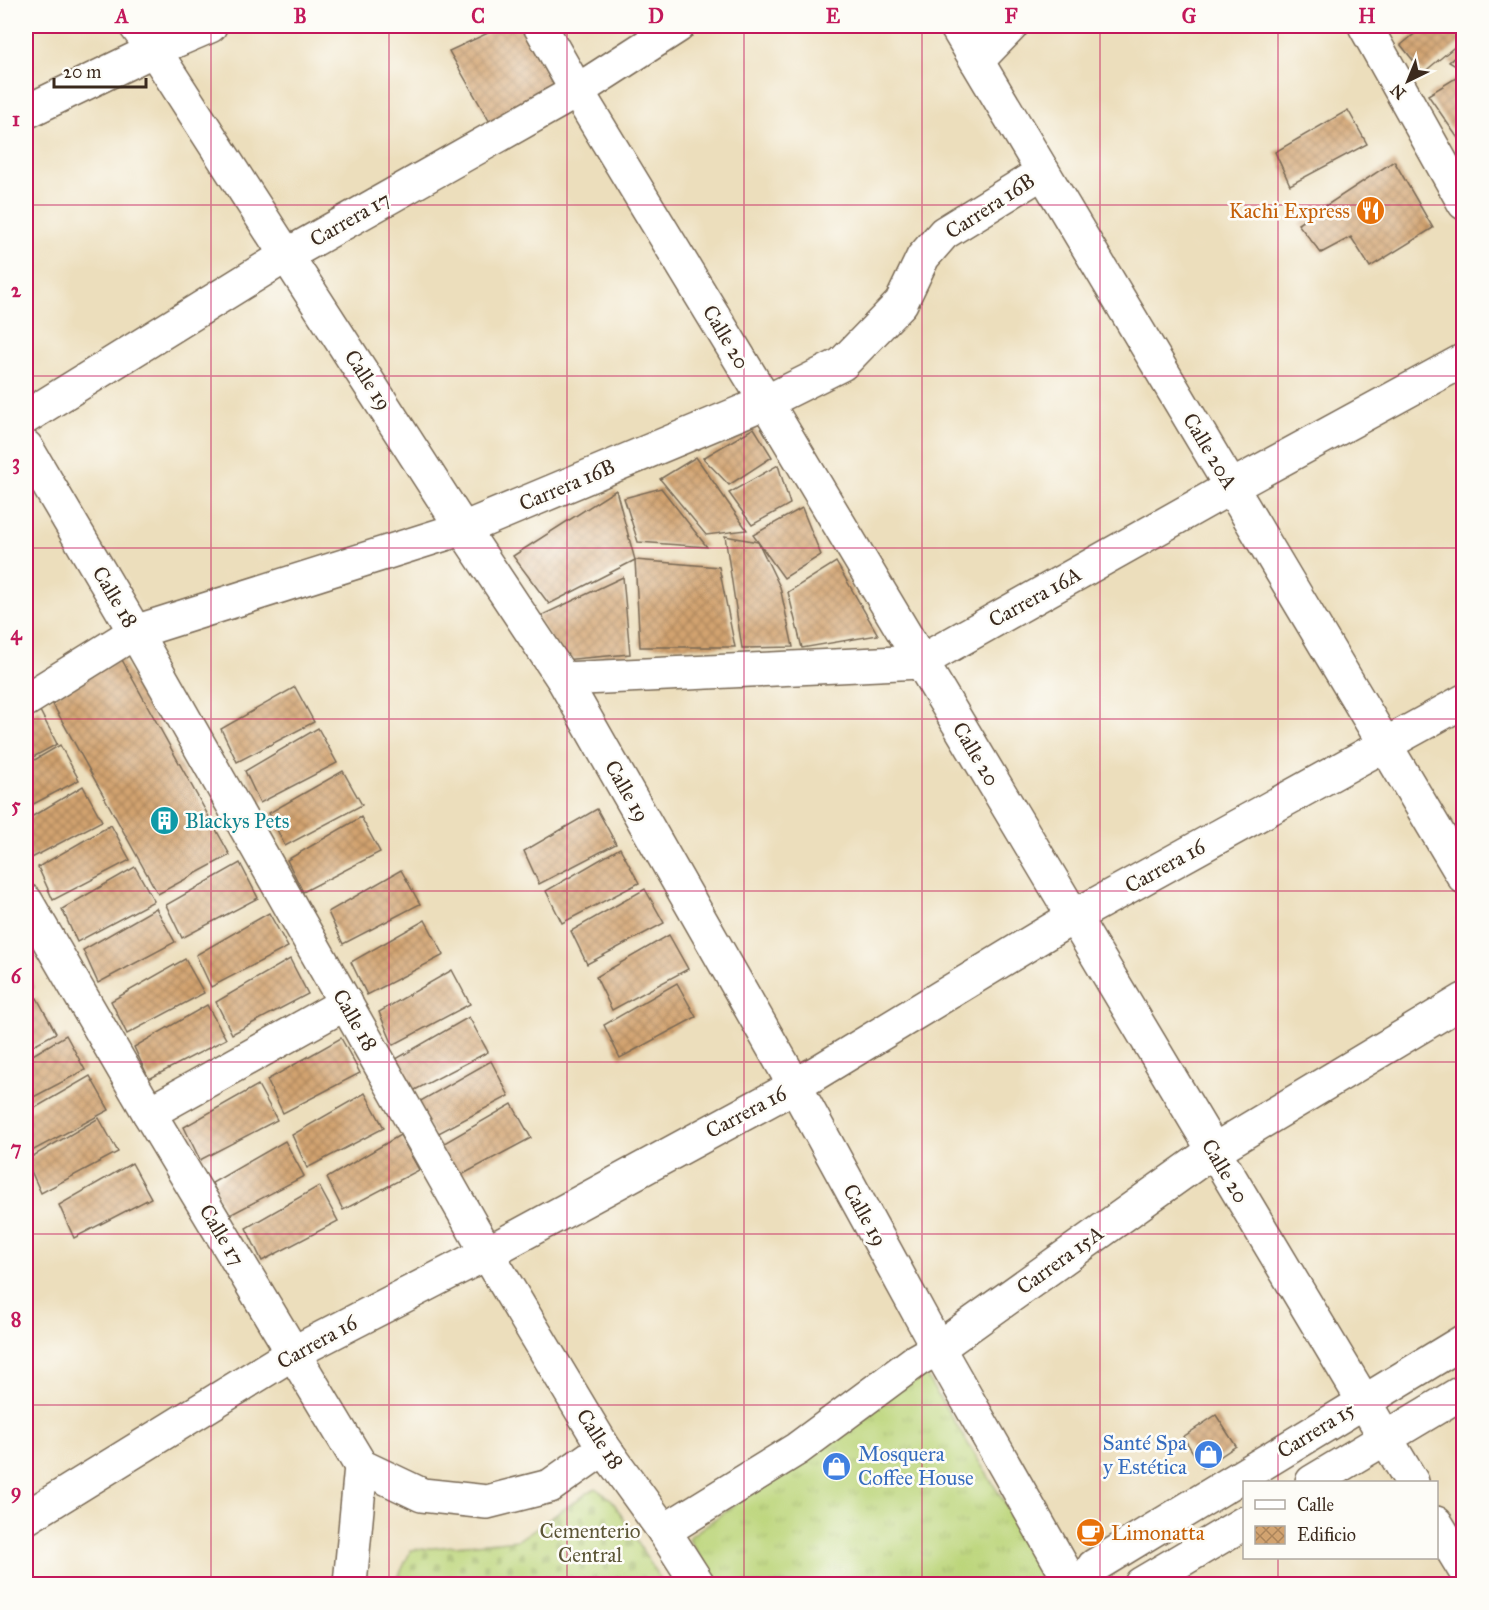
<svg xmlns="http://www.w3.org/2000/svg" width="1489" height="1610" font-family="'IM FELL Great Primer',serif">
<style>
.grass{fill:url(#grass-tufts);stroke:#7c804c;stroke-width:1.5}
.cemetery{fill:url(#cemetery-stones);stroke:#7c804c;stroke-width:1.5}
.building{fill:url(#building-cross-hatch)}
.lines{fill:none;stroke-linecap:round;stroke-linejoin:round}
.minor-casing{stroke:#796955;stroke-width:36}
.minor{stroke:#fff;stroke-width:33}
.grid{fill:none;stroke:#c2185b;stroke-width:1.5;stroke-opacity:0.55}
.labels{text-anchor:middle;dominant-baseline:central;stroke-width:5;stroke-linejoin:round;paint-order:stroke}
.street-label{font-size:21px;fill:#3b2a1e;stroke:#fdfcf7}
.food-label{font-size:21px;fill:#c56008;stroke:#fdfcf7;text-anchor:end}
.culture-label{font-size:21px;fill:#0d838f;stroke:#fdfcf7;text-anchor:start}
.shop-label{font-size:21px;fill:#366cbe;stroke:#fdfcf7;text-anchor:end}
.park-label{font-size:21px;fill:#5b5535;stroke:#fdfcf7}
.neatline{fill:none;stroke:#c2185b;stroke-width:2}
.grid-label{font-size:20px;text-anchor:middle;font-weight:bold;fill:#c2185b}
</style>
<defs>
<pattern id="grass-tufts" width="24" height="20" patternUnits="userSpaceOnUse" patternTransform="scale(1.5)"><rect width="24" height="20" fill="#bcd57a"/><path d="M3 7l-1-3M5 7V3M7 7l1-3M15 17l-1-3M17 17v-4M19 17l1-3" fill="none" stroke="#a2b769"/></pattern>
<pattern id="cemetery-stones" width="16" height="16" patternUnits="userSpaceOnUse" patternTransform="scale(1.5)"><rect width="16" height="16" fill="#bcd57a"/><path d="M2 7V4a2 2 0 0 1 4 0v3zM10 15v-3a2 2 0 0 1 4 0v3z" fill="#a2b769"/></pattern>
<pattern id="building-cross-hatch" width="8" height="8" patternUnits="userSpaceOnUse" patternTransform="scale(1.5)"><rect width="8" height="8" fill="#d2a370"/><path d="M0 0l8 8M0 8l8-8" fill="none" stroke="#ac855b"/></pattern>
</defs>
<rect width="100%" height="100%" fill="#fdfcf7"/>
<filter id="ink" filterUnits="userSpaceOnUse"><feTurbulence type="fractalNoise" baseFrequency=".0167" numOctaves="2"/><feDisplacementMap in="SourceGraphic" scale="12" xChannelSelector="R" yChannelSelector="G"/><feConvolveMatrix kernelMatrix="1 2 1 2 8 2 1 2 1" color-interpolation-filters="sRGB"/></filter>
<filter id="wash" filterUnits="userSpaceOnUse"><feTurbulence type="fractalNoise" baseFrequency=".008" numOctaves="4" result="noise"/><feDisplacementMap in="SourceGraphic" scale="24" xChannelSelector="R" yChannelSelector="G"/><feGaussianBlur stdDeviation="1.35" result="paint"/><feColorMatrix in="noise" values="0 0 0 0 0 0 0 0 0 0 0 0 0 0 0 0 0 1.4 0 .05"/><feComposite in="paint" operator="in"/></filter>
<g filter="url(#wash)">
<rect width="100%" height="100%" fill="#ecdebc"/>
<polygon class="grass" points="923,1371 1050,1576 1038,1584 718,1584 688,1538"/>
<polygon class="cemetery" points="595,1488 612,1500 663,1584 395,1584 411,1550 518,1540"/>
<g id="blocks">
<g class="building">
<polygon points="503,26 521,26 558,93 491,124 449,51"/>
<polygon points="1397,26 1414,26 1404,34"/>
<polygon points="1424,26 1464,26 1464,39 1423,73 1401,45"/>
<polygon points="1464,49 1464,71 1449,62"/>
<polygon points="1464,73 1464,147 1428,95"/>
<polygon points="1348,110 1367,144 1290,185 1275,152"/>
<polygon points="1394,161 1433,228 1370,267 1351,237 1321,253 1298,224"/>
<polygon points="754,428 772,457 729,485 703,458"/>
<polygon points="696,457 731,507 747,530 706,535 660,479"/>
<polygon points="778,465 790,504 752,525 729,493"/>
<polygon points="661,488 707,547 638,542 624,498"/>
<polygon points="616,490 635,560 549,604 513,556"/>
<polygon points="802,508 821,555 784,578 753,535"/>
<polygon points="725,536 758,542 780,587 793,647 742,648"/>
<polygon points="635,560 719,567 735,647 640,647"/>
<polygon points="836,562 878,635 802,648 788,592"/>
<polygon points="623,577 630,654 562,660 538,617"/>
<polygon points="121,658 230,855 158,894 50,699"/>
<polygon points="295,687 314,722 237,762 221,729"/>
<polygon points="39,709 57,744 26,761 26,717"/>
<polygon points="318,728 337,763 260,803 245,771"/>
<polygon points="60,745 79,780 26,808 26,765"/>
<polygon points="343,771 362,805 285,846 269,813"/>
<polygon points="83,786 102,821 26,861 26,820"/>
<polygon points="597,809 616,844 539,884 524,851"/>
<polygon points="361,817 380,852 303,892 287,860"/>
<polygon points="111,825 130,860 53,900 38,867"/>
<polygon points="620,848 639,883 562,923 546,891"/>
<polygon points="240,863 258,898 182,938 166,905"/>
<polygon points="135,867 154,901 77,942 62,909"/>
<polygon points="401,870 420,904 343,944 328,912"/>
<polygon points="645,889 664,923 587,964 571,931"/>
<polygon points="156,908 175,942 98,983 83,950"/>
<polygon points="269,913 288,947 211,987 196,955"/>
<polygon points="425,920 444,955 367,995 351,962"/>
<polygon points="669,935 688,969 612,1010 596,977"/>
<polygon points="185,959 204,993 127,1034 111,1001"/>
<polygon points="290,959 308,994 232,1034 216,1002"/>
<polygon points="452,970 470,1004 393,1045 379,1012"/>
<polygon points="26,972 35,988 26,993"/>
<polygon points="677,983 696,1017 620,1058 604,1025"/>
<polygon points="37,998 56,1033 26,1049 26,1005"/>
<polygon points="207,1005 226,1039 149,1079 134,1047"/>
<polygon points="469,1017 488,1052 411,1092 396,1059"/>
<polygon points="66,1035 85,1070 26,1101 26,1059"/>
<polygon points="341,1038 360,1073 283,1113 267,1080"/>
<polygon points="491,1061 509,1096 433,1136 417,1103"/>
<polygon points="90,1076 109,1110 32,1151 26,1136 26,1113"/>
<polygon points="258,1085 277,1120 200,1160 184,1127"/>
<polygon points="365,1093 384,1128 307,1168 292,1135"/>
<polygon points="512,1104 531,1138 454,1179 439,1146"/>
<polygon points="99,1118 118,1152 41,1193 26,1160"/>
<polygon points="400,1135 419,1170 343,1210 327,1178"/>
<polygon points="285,1141 304,1176 228,1216 212,1183"/>
<polygon points="132,1163 151,1198 74,1238 59,1205"/>
<polygon points="319,1186 338,1221 262,1261 246,1228"/>
<polygon points="1216,1415 1236,1446 1203,1468 1183,1437"/>
</g>
</g>
</g>
<g filter="url(#ink)">
<use href="#blocks" fill-opacity="0" stroke="#796955" stroke-width="1.5"/>
<g class="lines">
<defs>
<g id="minor">
<polyline points="136,26 154,50 463,529 563,679 795,1086 938,1348 1072,1584"/>
<polyline points="540,26 577,91 766,402 1412,1482"/>
<polyline points="956,26 1464,877"/>
<polyline points="1365,26 1464,203"/>
<polyline points="977,61 1011,26"/>
<polyline points="26,112 154,50 210,26"/>
<polyline points="26,417 287,255 577,91 678,26"/>
<polyline points="26,447 135,632 487,1253 604,1448 664,1531 698,1584"/>
<polyline points="563,679 920,662 1231,487 1464,360"/>
<polyline points="26,700 135,632 470,526 766,402 842,364 901,303 923,257 944,233 1043,172"/>
<polyline points="26,901 149,1113 361,1466 350,1584"/>
<polyline points="149,1113 346,1003"/>
<polyline points="361,1466 422,1495 487,1502 550,1486 604,1448"/>
<polyline points="1312,1482 1464,1391"/>
<polyline points="26,1518 293,1353 487,1253 795,1086 1073,917 1464,701"/>
<polyline points="1436,1523 1464,1569"/>
<polyline points="664,1531 797,1449 917,1360 938,1348 1213,1151 1464,1000"/>
<polyline points="1085,1584 1094,1566 1464,1341"/>
<polyline points="1141,1584 1244,1523"/>
</g>
</defs>
<use href="#minor" class="minor-casing"/>
<use href="#minor" class="minor"/>
</g>
</g>
<path class="grid" d="M211,26V1584M389,26V1584M567,26V1584M744,26V1584M922,26V1584M1100,26V1584M1278,26V1482M26,205H1464M26,376H1464M26,548H1464M26,719H1464M26,891H1464M26,1062H1464M26,1234H1464M26,1405H1464M1278,1558V1584"/>
<defs>
<symbol id="restaurant-disc" viewBox="-11 -11 22 22"><circle r="9.5" fill="#e8710a" stroke="#fdfcf7"/><path d="M-5-6h1v4h1v-4h1v4h1v-4h1v5L-1.5 .5V6h-2V.5L-5-1ZM5-6V6H3V1.5H1.5Q1.5-4 5-6Z" fill="#fff"/></symbol>
<symbol id="building-disc" viewBox="-11 -11 22 22"><circle r="9.5" fill="#0f9aa8" stroke="#fdfcf7"/><path d="M-4-6H4V6H1V3H-1V6H-4ZM-2.5-4.3h1.7v1.8h-1.7ZM.8-4.3h1.7v1.8H.8ZM-2.5-1h1.7V.8h-1.7ZM.8-1h1.7V.8H.8Z" fill="#fff"/></symbol>
<symbol id="shop-disc" viewBox="-11 -11 22 22"><circle r="9.5" fill="#3f7fe0" stroke="#fdfcf7"/><path d="M-5-2.5h2.3a2.7 3.5 0 0 1 5.4 0H5L5.5 6h-11ZM-1.5-2.5h3a1.5 2.3 0 0 0-3 0Z" fill="#fff"/></symbol>
<symbol id="cafe-disc" viewBox="-11 -11 22 22"><circle r="9.5" fill="#e8710a" stroke="#fdfcf7"/><path d="M-5.5-4.5H6V0H3Q3 3.5 0 3.5H-2.5Q-5.5 3.5-5.5 0ZM3-3.2v2h1.7v-2ZM-6 4.5H4V6H-6Z" fill="#fff"/></symbol>
</defs>
<g fill-rule="evenodd">
<use href="#restaurant-disc" x="1354" y="194" width="33" height="33"/>
<use href="#building-disc" x="148" y="804" width="33" height="33"/>
<use href="#shop-disc" x="1192" y="1438" width="33" height="33"/>
<use href="#shop-disc" x="820" y="1450" width="33" height="33"/>
<use href="#cafe-disc" x="1074" y="1516" width="33" height="33"/>
</g>
<g class="labels">
<g class="street-label">
<text transform="translate(990 206) rotate(-33)">Carrera 16B</text>
<text transform="translate(350 219) rotate(-30)">Carrera 17</text>
<text transform="translate(726 337) rotate(59)">Calle 20</text>
<text transform="translate(368 380) rotate(57)">Calle 19</text>
<text transform="translate(1210 451) rotate(59)">Calle 20A</text>
<text transform="translate(567 485) rotate(-23)">Carrera 16B</text>
<text transform="translate(115 597) rotate(59)">Calle 18</text>
<text transform="translate(1035 597) rotate(-29)">Carrera 16A</text>
<text transform="translate(976 754) rotate(59)">Calle 20</text>
<text transform="translate(627 791) rotate(60)">Calle 19</text>
<text transform="translate(1165 866) rotate(-29)">Carrera 16</text>
<text transform="translate(355 1020) rotate(60)">Calle 18</text>
<text transform="translate(746 1112) rotate(-28)">Carrera 16</text>
<text transform="translate(1225 1171) rotate(59)">Calle 20</text>
<text transform="translate(865 1215) rotate(61)">Calle 19</text>
<text transform="translate(222 1235) rotate(59)">Calle 17</text>
<text transform="translate(1060 1260) rotate(-36)">Carrera 15A</text>
<text transform="translate(317 1342) rotate(-29)">Carrera 16</text>
<text transform="translate(1316 1430) rotate(-32)">Carrera 15</text>
<text transform="translate(600 1439) rotate(57)">Calle 18</text>
</g>
<g class="food-label">
<text x="1350" y="211">Kachi Express</text>
<text x="1111" y="1533" text-anchor="start">Limonatta</text>
</g>
<g class="culture-label">
<text x="185" y="821">Blackys Pets</text>
</g>
<g class="shop-label">
<text x="1187" y="1443">Santé Spa<tspan x="1187" dy="24">y Estética</tspan></text>
<text x="858" y="1454" text-anchor="start">Mosquera<tspan x="858" dy="24">Coffee House</tspan></text>
</g>
<g class="park-label">
<text x="590" y="1531">Cementerio<tspan x="590" dy="24">Central</tspan></text>
</g>
</g>
<rect width="1489" height="1610" fill="none" stroke="#fdfcf7" stroke-width="66"/>
<rect x="1243" y="1481" width="195" height="78" fill="#fdfcf7" stroke="#afa8a0" stroke-width="1.5"/>
<rect x="1255" y="1500" width="30" height="9" fill="#ffffff" stroke="#afa8a0" stroke-width="1.5"/>
<text x="1297" y="1511" font-size="18" fill="#3b2a1e">Calle</text>
<rect x="1255" y="1526" width="30" height="18" fill="url(#building-cross-hatch)" stroke="#afa8a0" stroke-width="1.5"/>
<text x="1297" y="1541" font-size="18" fill="#3b2a1e">Edificio</text>
<g transform="translate(1408 81) rotate(223)" stroke="#fdfcf7" stroke-width="4.5" paint-order="stroke">
<path d="M0-4.5L10 22L0 15L-10 22Z" fill="#3b2a1e"/>
<text y="-9" font-size="16" font-weight="bold" text-anchor="middle" fill="#3b2a1e">N</text>
</g>
<path d="M54 78v9h92v-9" fill="none" stroke="#3b2a1e" stroke-width="3"/>
<text x="63" y="78" font-size="18" fill="#3b2a1e" stroke="#fdfcf7" stroke-width="4.5" paint-order="stroke">20 m</text>
<rect x="33" y="33" width="1423" height="1544" class="neatline"/>
<g class="grid-label">
<text x="122" y="23">A</text>
<text x="300" y="23">B</text>
<text x="478" y="23">C</text>
<text x="656" y="23">D</text>
<text x="833" y="23">E</text>
<text x="1011" y="23">F</text>
<text x="1189" y="23">G</text>
<text x="1367" y="23">H</text>
<text x="16" y="126">1</text>
<text x="16" y="297">2</text>
<text x="16" y="469">3</text>
<text x="16" y="640">4</text>
<text x="16" y="812">5</text>
<text x="16" y="983">6</text>
<text x="16" y="1155">7</text>
<text x="16" y="1326">8</text>
<text x="16" y="1498">9</text>
</g>
</svg>
